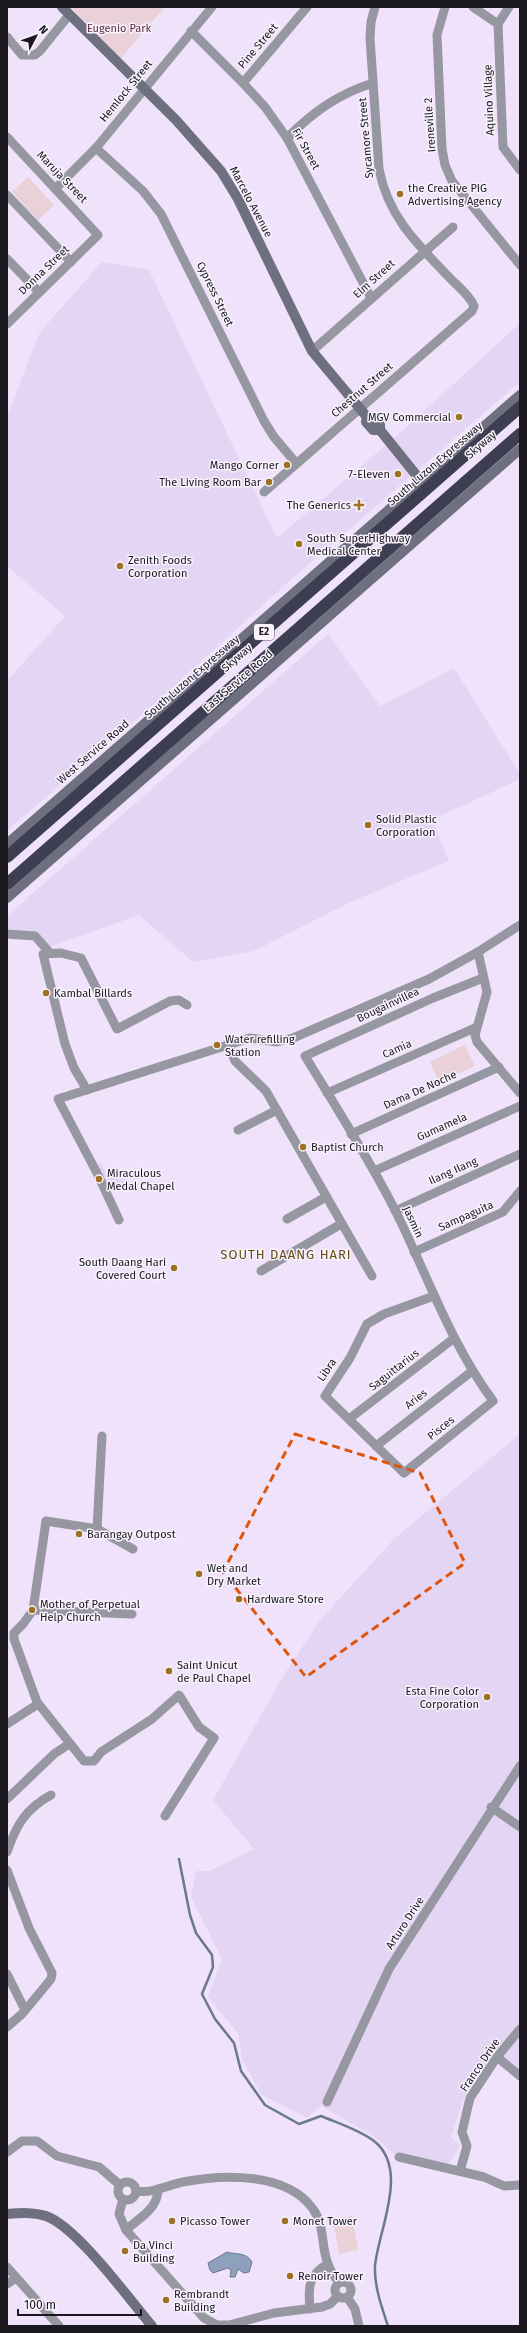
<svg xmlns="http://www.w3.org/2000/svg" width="527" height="2333" font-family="'Fira Sans',sans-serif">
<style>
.built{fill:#e5d5f4}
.green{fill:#ead1d7}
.water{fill:#8da1bd;stroke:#6b788e}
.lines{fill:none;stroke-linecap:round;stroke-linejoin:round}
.stream{stroke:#6b788e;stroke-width:2.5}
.street{stroke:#9697a1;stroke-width:9}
.secondary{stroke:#6f707f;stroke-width:10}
.highway{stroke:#3d3e52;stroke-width:12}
.marked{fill:none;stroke:#de560d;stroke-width:3;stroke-dasharray:8 5;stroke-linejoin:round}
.poi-dot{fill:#9d7121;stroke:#f8f3fd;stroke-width:1.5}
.labels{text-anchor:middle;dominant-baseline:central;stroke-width:3;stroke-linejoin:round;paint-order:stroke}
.shield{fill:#f8f3fd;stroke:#5d5962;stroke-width:1}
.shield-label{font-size:10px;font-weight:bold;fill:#1b171f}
.park-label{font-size:11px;fill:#5e2b3c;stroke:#f8f3fd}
.street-label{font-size:11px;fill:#1b171f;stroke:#f8f3fd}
.poi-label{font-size:11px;fill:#1b171f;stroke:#f8f3fd;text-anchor:start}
.quarter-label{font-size:13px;letter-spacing:1px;fill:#674912;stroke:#f8f3fd}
</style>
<rect width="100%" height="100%" fill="#efe2fa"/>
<g class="built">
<polygon points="102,262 149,270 277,538 400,433 520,323 520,382 295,576 162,697 7,831 7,681 65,616 7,566 7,416 40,332"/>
<polygon points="328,634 380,706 454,668 520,774 520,779 432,820 449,861 355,900 254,951 193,962 139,915 46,948 40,936 7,929 7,916"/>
<polygon points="101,1162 107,1176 120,1172 126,1187 106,1193 94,1165"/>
<polygon points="520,1434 520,2071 495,2052 465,2095 451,2137 460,2146 447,2166 394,2154 375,2137 321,2106 307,2118 262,2095 242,2060 238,2033 208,1997 222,1959 191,1897 196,1871 209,1871 254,1849 213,1800 282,1678 320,1620 395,1538"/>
</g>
<g class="green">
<polygon points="71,7 165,7 120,59"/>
<polygon points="28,177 54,205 38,220 12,192"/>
<polygon points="465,1045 475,1066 439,1082 430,1062"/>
<polygon points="352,2216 358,2250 339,2254 333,2219"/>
</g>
<path class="water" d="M227,2252C237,2255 246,2252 252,2262L249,2272L244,2273L238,2269L235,2277H230L231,2270L228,2268L213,2273L210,2270L208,2263Z"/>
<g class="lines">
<path class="stream" d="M179,1859L190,1915L196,1933L212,1955L213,1967L202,1994L215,2019L234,2043L241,2071L265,2105L299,2124L321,2116C338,2123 360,2130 374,2141C410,2169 378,2231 375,2266C374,2286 382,2308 388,2326"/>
<g class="street">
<polyline points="445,7 437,35 442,149 445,165 452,181 520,265"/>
<polyline points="473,7 498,24"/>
<polyline points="509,7 498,24 503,147 520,170"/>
<polyline points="191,31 243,83 265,107 287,138 371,298"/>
<polyline points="7,37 22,55 35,55 40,51 69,15"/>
<polyline points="243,83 307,7"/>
<polyline points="7,137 98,235 7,324"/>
<path d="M287,138C313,112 338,94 373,83"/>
<polyline points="96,148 143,191 161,214 264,421 274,437 296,463"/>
<polyline points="56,188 96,148 212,7"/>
<polyline points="7,195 71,262"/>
<polyline points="7,259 39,292"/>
<polyline points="312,351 453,227"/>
<path d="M264,492L472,311L474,306C470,295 456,285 448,276C416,243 388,216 379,169L370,38L371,22L375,7"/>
<polyline points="7,934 35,936 50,953"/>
<polyline points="478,952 487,992 475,1035 477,1042 520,1093"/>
<polyline points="228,1044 235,1061 266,1091 372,1276"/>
<polyline points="87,1090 74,1068 65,1044 43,954 61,953 81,958 117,1029 170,1001 179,1000 187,1005"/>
<polyline points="327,1093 477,1027"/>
<polyline points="238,1130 277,1110"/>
<polyline points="351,1134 499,1067"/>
<polyline points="374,1171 520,1106"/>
<polyline points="395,1211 520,1154"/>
<polyline points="287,1219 326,1197"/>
<polyline points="119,1220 98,1175 58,1099 250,1038 277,1042 293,1038 429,979 478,952 520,925"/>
<polyline points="414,1252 503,1212 520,1191"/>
<polyline points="261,1271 341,1224"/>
<path d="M434,1296L384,1314L367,1324L350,1358L325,1396L404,1473L493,1401C449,1341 428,1276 395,1210C368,1157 336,1107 305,1056L433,998L483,978"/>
<polyline points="349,1419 453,1339"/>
<polyline points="376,1446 471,1372"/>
<polyline points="97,1529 102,1436"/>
<polyline points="133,1549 97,1529 46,1521 33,1610 23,1624 14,1633 14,1639 37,1702 84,1761 94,1761 101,1752 152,1719 179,1695 199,1727 214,1738 165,1816"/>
<polyline points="33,1610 132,1614"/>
<polyline points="7,1724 38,1704"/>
<polyline points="7,1799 54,1754 69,1744"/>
<polyline points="491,1807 520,1827"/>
<path d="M7,1852C16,1826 25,1809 51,1795"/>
<polyline points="7,1870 29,1928 52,1973 51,1979 23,2013 7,2027"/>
<polyline points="7,1974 25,2010"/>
<polyline points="497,2057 520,2076"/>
<polyline points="327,2102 389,1969 520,1766"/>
<polyline points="7,2152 22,2141 37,2141 57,2156 99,2167 120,2185"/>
<polyline points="399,2157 484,2177 504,2186 520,2185"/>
<polyline points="460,2171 467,2146 462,2132 470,2098 497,2057 520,2029"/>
<circle cx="127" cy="2191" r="9"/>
<path d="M136,2191C152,2194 168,2185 183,2182C223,2174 287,2172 313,2209C325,2225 321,2247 328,2264C330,2271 335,2277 339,2283"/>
<polyline points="123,2199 119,2214 126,2230 204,2318 217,2325 229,2325 274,2313 322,2307 330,2304 338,2296"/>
<path d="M126,2230C140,2217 158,2209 158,2189"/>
<polyline points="7,2267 59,2326"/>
<circle cx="343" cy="2290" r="8"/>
<polyline points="7,2284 16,2278"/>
<polyline points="347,2297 355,2309 359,2326"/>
<path d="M310,2309C308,2289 308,2274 328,2264"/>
</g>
<g class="secondary">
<polyline points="62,7 176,120 221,171 238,199 312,351 367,417 366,422 373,430 380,430"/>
<polyline points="367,417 373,417 380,425 380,430 421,481"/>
<polyline points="7,844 520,395"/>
<polyline points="7,898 520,449"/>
<path d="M7,2214C20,2213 33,2212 46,2216C77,2227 129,2299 152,2326"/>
</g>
<g class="highway">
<polyline points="7,857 520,407"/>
<polyline points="7,884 520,434"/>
</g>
</g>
<path class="marked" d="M295,1434L420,1473L465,1563L306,1677L223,1572Z"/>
<g class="poi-dot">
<circle cx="400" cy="194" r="4"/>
<circle cx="459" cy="417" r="4"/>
<circle cx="287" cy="465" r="4"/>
<circle cx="398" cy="474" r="4"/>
<circle cx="269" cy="482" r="4"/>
<path d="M357 499h4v4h4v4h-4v4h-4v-4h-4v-4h4z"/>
<circle cx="299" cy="544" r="4"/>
<circle cx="120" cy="566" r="4"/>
<circle cx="368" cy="825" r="4"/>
<circle cx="46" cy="993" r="4"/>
<circle cx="217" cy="1045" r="4"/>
<circle cx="303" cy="1147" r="4"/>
<circle cx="99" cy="1179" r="4"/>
<circle cx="174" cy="1268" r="4"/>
<circle cx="79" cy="1534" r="4"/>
<circle cx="199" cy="1574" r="4"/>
<circle cx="239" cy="1599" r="4"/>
<circle cx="32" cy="1610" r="4"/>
<circle cx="169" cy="1671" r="4"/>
<circle cx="487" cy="1697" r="4"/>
<circle cx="172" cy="2221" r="4"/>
<circle cx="285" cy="2221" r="4"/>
<circle cx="125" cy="2251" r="4"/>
<circle cx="290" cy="2276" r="4"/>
<circle cx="166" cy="2300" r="4"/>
</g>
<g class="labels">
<rect class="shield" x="254" y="624" width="20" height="16" rx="3"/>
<g class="shield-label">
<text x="264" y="632">E2</text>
</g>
<g class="park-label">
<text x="119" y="28">Eugenio Park</text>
</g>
<g class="street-label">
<text transform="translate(258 46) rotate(-50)">Pine Street</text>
<text transform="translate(126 91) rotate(-51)">Hemlock Street</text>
<text transform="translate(489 100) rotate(-92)">Aquino Village</text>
<text transform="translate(430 125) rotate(-94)">Ireneville 2</text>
<text transform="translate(366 138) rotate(-95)">Sycamore Street</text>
<text transform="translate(306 149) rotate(61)">Fir Street</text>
<text transform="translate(62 177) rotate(46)">Maruja Street</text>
<text transform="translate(251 202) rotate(62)">Marcelo Avenue</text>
<text transform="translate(44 270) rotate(-44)">Donna Street</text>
<text transform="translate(374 279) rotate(-42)">Elm Street</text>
<text transform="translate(215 294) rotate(64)">Cypress Street</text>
<text transform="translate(362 390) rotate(-41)">Chestnut Street</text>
<text transform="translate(481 445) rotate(-41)">Skyway</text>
<text transform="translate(435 464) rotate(-41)">South Luzon Expressway</text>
<text transform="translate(237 658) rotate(-41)">Skyway</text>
<text transform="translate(192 677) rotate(-41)">South Luzon Expressway</text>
<text transform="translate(238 681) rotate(-41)">East Service Road</text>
<text transform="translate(93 752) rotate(-41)">West Service Road</text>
<text transform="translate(388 1005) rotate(-25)">Bougainvillea</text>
<text transform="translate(397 1049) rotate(-24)">Camia</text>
<text transform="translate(420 1090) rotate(-24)">Dama De Noche</text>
<text transform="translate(442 1127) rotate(-24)">Gumamela</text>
<text transform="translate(453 1171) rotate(-24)">Ilang Ilang</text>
<text transform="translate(466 1216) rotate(-24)">Sampaguita</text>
<text transform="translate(413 1222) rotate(65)">Jasmin</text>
<text transform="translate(327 1370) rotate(-56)">Libra</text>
<text transform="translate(394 1370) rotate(-38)">Saguittarius</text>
<text transform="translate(416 1399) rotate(-38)">Aries</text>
<text transform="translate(441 1428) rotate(-39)">Pisces</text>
<text transform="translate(405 1923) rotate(-57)">Arturo Drive</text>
<text transform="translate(480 2065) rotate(-56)">Franco Drive</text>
</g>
<g class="poi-label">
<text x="408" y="188">the Creative PIG<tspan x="408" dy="13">Advertising Agency</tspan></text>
<text x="451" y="417" text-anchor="end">MGV Commercial</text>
<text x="279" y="465" text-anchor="end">Mango Corner</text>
<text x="390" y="474" text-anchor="end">7-Eleven</text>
<text x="261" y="482" text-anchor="end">The Living Room Bar</text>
<text x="351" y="505" text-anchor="end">The Generics</text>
<text x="307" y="538">South SuperHighway<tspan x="307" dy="13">Medical Center</tspan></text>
<text x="128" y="560">Zenith Foods<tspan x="128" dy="13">Corporation</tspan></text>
<text x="376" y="819">Solid Plastic<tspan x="376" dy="13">Corporation</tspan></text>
<text x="54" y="993">Kambal Billards</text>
<text x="225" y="1039">Water refilling<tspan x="225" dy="13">Station</tspan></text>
<text x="311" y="1147">Baptist Church</text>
<text x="107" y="1173">Miraculous<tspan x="107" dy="13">Medal Chapel</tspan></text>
<text x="166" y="1262" text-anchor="end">South Daang Hari<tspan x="166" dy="13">Covered Court</tspan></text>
<text x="87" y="1534">Barangay Outpost</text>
<text x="207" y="1568">Wet and<tspan x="207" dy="13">Dry Market</tspan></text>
<text x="247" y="1599">Hardware Store</text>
<text x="40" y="1604">Mother of Perpetual<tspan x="40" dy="13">Help Church</tspan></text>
<text x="177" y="1665">Saint Unicut<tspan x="177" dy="13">de Paul Chapel</tspan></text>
<text x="479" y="1691" text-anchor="end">Esta Fine Color<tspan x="479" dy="13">Corporation</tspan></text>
<text x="180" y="2221">Picasso Tower</text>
<text x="293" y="2221">Monet Tower</text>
<text x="133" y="2245">Da Vinci<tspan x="133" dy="13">Building</tspan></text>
<text x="298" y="2276">Renoir Tower</text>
<text x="174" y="2294">Rembrandt<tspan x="174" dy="13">Building</tspan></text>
</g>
<g class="quarter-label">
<text x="286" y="1254">SOUTH DAANG HARI</text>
</g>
</g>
<rect width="527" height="2333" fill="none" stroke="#1b171f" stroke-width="16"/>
<g transform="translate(36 36) rotate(49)" stroke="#f8f3fd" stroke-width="3" paint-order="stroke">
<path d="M0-3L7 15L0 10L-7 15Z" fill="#1b171f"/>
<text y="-6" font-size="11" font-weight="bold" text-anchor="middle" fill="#1b171f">N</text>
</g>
<path d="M18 2309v6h123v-6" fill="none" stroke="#1b171f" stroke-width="2"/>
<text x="24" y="2309" font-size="12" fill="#1b171f" stroke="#f8f3fd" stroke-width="3" paint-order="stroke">100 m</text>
</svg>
